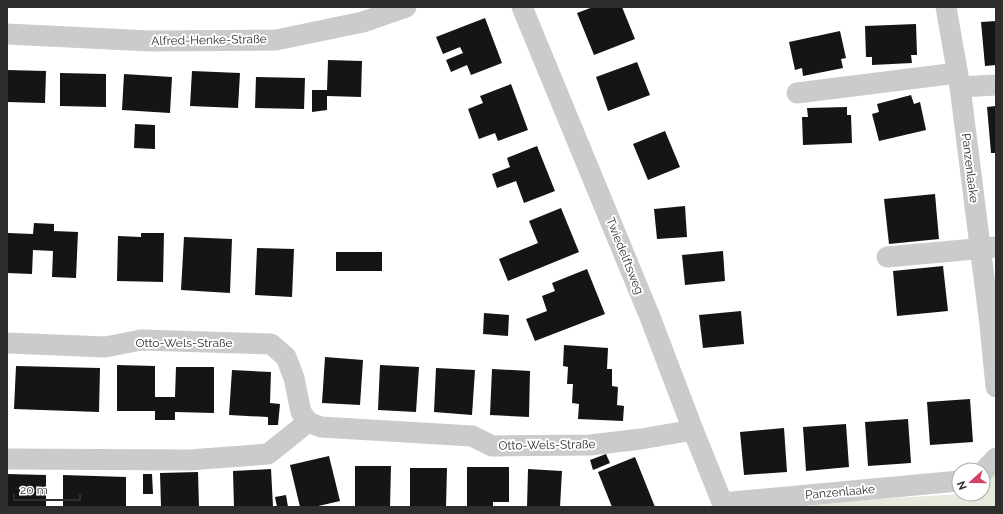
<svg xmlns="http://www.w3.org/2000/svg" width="1003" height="514" font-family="Raleway,sans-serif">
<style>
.green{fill:#e6eadd}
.building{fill:#151515}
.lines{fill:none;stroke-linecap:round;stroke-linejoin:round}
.street{stroke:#cbcbcb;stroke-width:21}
.labels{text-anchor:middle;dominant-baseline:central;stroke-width:4;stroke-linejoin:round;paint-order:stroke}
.street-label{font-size:12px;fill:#2e2e2e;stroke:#fff}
</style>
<rect width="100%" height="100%" fill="#fff"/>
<polygon class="green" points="996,470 996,507 740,507 962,494 983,494 983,479"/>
<g class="building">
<polygon points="593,7 622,7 635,39 594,55 577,13"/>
<polygon points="485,18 502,63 471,75 467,65 451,72 446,60 463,53 460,47 443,54 436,37"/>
<polygon points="996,21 996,65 985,66 981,22"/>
<polygon points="916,24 917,55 911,55 912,63 872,65 872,57 866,57 865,26"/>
<polygon points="840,31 846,58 841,59 843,68 803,76 802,68 795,70 789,42"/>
<polygon points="328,60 362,61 361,97 327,96 327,110 312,112 312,90 327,90"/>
<polygon points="637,62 650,95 608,111 596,77"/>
<polygon points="7,70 46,71 45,103 7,102"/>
<polygon points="192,71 240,73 238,108 190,106"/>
<polygon points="60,73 106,74 106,107 60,106"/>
<polygon points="124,74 172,77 170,113 122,110"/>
<polygon points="256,77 305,78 304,109 255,108"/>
<polygon points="511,84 528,130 498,141 495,133 479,139 468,109 483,103 480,96"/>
<polygon points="911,95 914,104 920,102 926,130 879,141 872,114 879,112 877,104"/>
<polygon points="996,106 996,153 991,153 987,107"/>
<polygon points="847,107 847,115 851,115 852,143 803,145 802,117 808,117 807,108"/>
<polygon points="135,124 155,125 155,149 134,148"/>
<polygon points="665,131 680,167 648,180 633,144"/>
<polygon points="537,146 555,191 524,203 516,181 497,188 492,174 510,167 507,158"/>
<polygon points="935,194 939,239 889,244 884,199"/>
<polygon points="685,206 687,237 657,239 654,209"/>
<polygon points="561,208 579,252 508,281 499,259 538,243 529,221"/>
<polygon points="34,223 54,224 54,231 78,232 76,278 52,277 53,251 33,250 32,274 7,273 8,233 33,234"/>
<polygon points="141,233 164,233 163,282 117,281 118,236 141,237"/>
<polygon points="184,237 232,239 230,293 181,290"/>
<polygon points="257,248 294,249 292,297 255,295"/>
<polygon points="723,251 725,281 685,285 682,255"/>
<rect x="336" y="252" width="46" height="19"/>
<polygon points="943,266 948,311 897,316 893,271"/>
<polygon points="587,269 605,314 535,341 526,319 547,311 542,296 555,291 552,283"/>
<polygon points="741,311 744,344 703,348 699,315"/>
<polygon points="484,313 509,315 508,336 483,334"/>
<polygon points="564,345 608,348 607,369 612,369 612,386 618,387 617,405 624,406 623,421 578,419 579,404 572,403 573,384 567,384 568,367 563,366"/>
<polygon points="325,357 363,360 360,405 322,403"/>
<polygon points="117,365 155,366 155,397 175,397 176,367 214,367 214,413 175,412 175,420 155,420 155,411 117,411"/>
<polygon points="380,365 419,367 416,412 378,410"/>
<polygon points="16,366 100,368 99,412 14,409"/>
<polygon points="436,368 475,370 472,415 434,412"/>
<polygon points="492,369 530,371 529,417 490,415"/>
<polygon points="232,370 271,372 270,403 280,404 278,425 268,425 268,417 229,415"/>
<polygon points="970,399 973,442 930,445 927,402"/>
<polygon points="908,419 911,463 868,466 865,422"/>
<polygon points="846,424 849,467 806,471 803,427"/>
<polygon points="784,428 787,472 744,475 740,432"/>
<polygon points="606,454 610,463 593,470 590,460"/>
<polygon points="329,456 340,501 314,507 300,507 290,465"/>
<polygon points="635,457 655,507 612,507 598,472"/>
<polygon points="355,466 391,466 390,507 355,507"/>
<polygon points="467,467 509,467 509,502 493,502 493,507 467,507"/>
<polygon points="410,468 447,468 446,507 410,507"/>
<polygon points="271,469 273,507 234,507 233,471"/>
<polygon points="528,469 562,471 560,507 527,507"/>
<polygon points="198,472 199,507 161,507 160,473"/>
<polygon points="7,474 46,475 46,507 7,507"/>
<polygon points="143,474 152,474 153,494 143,494"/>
<polygon points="63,475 126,477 126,507 63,507"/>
<polygon points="286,495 288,507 277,507 275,497"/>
</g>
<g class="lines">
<g class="street">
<polyline points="522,7 650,317 693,430 724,507"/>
<polyline points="946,7 960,87 990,325 996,387"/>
<polyline points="7,34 150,41 276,40 363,22 406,7"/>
<polyline points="960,87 996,85"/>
<polyline points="797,93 957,73"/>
<polyline points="887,257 996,247"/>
<polyline points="7,343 105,347 141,340 271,344 286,357 294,378 301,412 308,422 321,427 472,436 492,446 590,445 641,439 693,430"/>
<polyline points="7,459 189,460 268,454 308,422"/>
<polyline points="983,472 996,458"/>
<polyline points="722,503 959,481"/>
</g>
</g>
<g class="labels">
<g class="street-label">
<text transform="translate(209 40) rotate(-1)">Alfred-Henke-Straße</text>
<text transform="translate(970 168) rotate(83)">Panzenlaake</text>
<text transform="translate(625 256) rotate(68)">Twiedelftsweg</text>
<text x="184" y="343">Otto-Wels-Straße</text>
<text transform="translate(547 445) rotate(-1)">Otto-Wels-Straße</text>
<text transform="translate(840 492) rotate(-5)">Panzenlaake</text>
</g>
</g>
<rect width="1003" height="514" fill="none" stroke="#2e2e2e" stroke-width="16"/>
<g transform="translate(971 482) rotate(249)"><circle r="19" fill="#ffffff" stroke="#ababab"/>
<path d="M0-3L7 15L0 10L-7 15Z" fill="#d44162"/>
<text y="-6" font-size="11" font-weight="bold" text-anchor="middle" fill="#2e2e2e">N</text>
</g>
<path d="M14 494v6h66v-6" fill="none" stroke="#2e2e2e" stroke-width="2"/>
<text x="20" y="494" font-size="12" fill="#2e2e2e" stroke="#ffffff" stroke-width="3" paint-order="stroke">20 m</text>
</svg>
